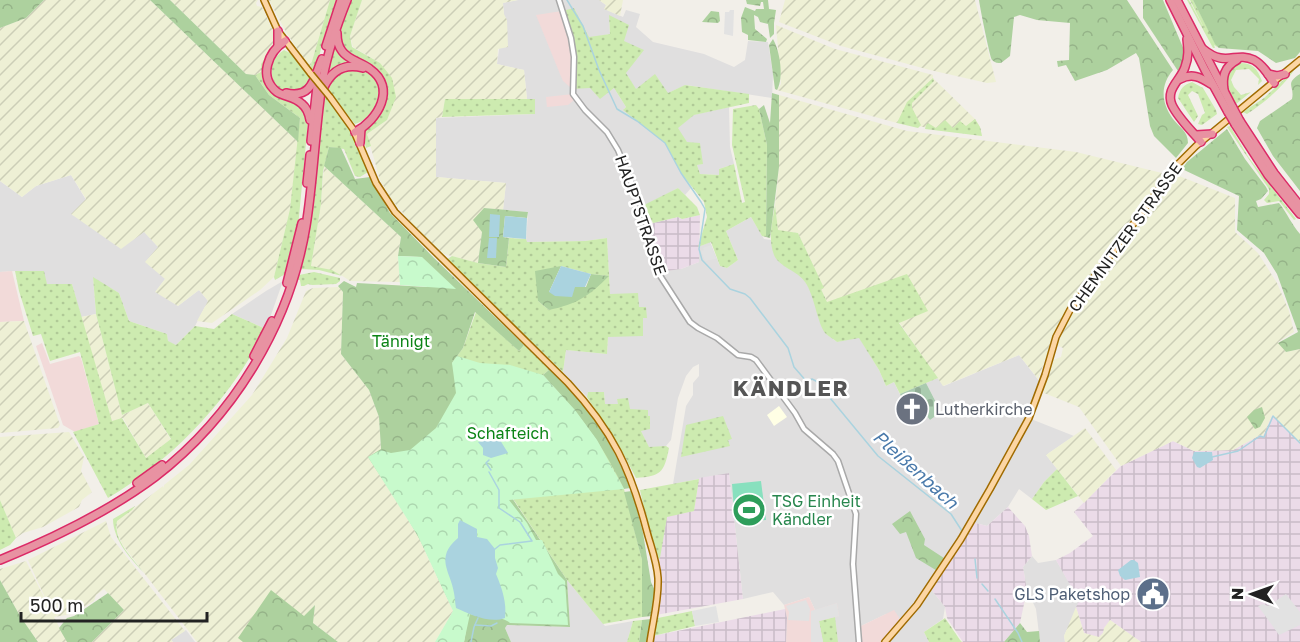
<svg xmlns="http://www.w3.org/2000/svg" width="1300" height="642" font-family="'Golos Text',sans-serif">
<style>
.residential{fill:#e0dfdf}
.commercial{fill:#f2dad9}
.industrial{fill:url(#industrial-grid)}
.education{fill:#ffffe5}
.farmland{fill:url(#farmland-furrows)}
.grass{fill:url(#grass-dots);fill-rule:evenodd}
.forest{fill:url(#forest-crowns)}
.cemetery{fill:url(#cemetery-stones)}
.park{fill:url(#park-crowns)}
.pitch{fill:#88e0be}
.parking{fill:#e2e2e2}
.water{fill:#aad3df}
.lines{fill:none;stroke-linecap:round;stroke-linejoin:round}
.stream{stroke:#aad3df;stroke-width:1.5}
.minor-casing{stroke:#a9a9a9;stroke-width:7}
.major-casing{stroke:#a06b00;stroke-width:8}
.highway-casing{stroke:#dc2a67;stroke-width:10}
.minor{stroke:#fff;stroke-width:4}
.major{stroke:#fcd6a4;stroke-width:5}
.highway{stroke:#e892a2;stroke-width:7}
.major-bridge-casing{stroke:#a06b00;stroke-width:8;stroke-linecap:butt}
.highway-bridge-casing{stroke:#dc2a67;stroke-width:10;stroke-linecap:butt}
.major-bridge{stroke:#fcd6a4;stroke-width:5}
.highway-bridge{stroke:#e892a2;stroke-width:7}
.labels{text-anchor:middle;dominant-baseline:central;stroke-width:5;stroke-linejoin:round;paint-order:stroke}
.street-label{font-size:16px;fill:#222;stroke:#fff}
.park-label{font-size:16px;fill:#0c8416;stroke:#fff}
.worship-label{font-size:16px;fill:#5b616d;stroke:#fff;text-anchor:start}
.leisure-label{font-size:16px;fill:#27864d;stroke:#fff;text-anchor:start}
.service-label{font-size:16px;fill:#4e5e75;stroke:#fff;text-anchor:end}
.water-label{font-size:18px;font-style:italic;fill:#4a7aab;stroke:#fff}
.district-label{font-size:22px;font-weight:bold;letter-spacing:1.5px;fill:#555;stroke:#fff}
</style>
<defs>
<pattern id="industrial-grid" width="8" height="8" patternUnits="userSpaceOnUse" patternTransform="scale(1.5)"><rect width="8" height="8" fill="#ebdbe8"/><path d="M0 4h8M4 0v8" fill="none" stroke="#c9bcc7"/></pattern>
<pattern id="farmland-furrows" width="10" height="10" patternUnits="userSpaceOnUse" patternTransform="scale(1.5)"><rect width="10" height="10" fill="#eef0d5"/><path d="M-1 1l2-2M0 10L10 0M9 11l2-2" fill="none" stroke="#ccceb7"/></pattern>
<pattern id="grass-dots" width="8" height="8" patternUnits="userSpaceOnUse" patternTransform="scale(1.5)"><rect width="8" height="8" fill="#cdebb0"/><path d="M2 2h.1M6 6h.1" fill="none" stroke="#b0c997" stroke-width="1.8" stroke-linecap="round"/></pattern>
<pattern id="forest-crowns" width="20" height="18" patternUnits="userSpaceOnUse" patternTransform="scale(1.5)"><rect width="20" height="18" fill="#add19e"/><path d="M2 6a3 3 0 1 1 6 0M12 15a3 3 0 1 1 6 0" fill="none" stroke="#95b388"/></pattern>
<pattern id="cemetery-stones" width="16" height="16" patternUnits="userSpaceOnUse" patternTransform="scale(1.5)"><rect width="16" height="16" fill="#aacbaf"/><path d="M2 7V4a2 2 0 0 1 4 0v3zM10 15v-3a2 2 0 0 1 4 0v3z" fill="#92ae96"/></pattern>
<pattern id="park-crowns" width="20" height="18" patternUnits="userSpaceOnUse" patternTransform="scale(1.5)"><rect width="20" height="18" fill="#c8facc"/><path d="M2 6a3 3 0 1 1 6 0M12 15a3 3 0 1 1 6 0" fill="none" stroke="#acd6af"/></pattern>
</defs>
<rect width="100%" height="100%" fill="#f2efe9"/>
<g class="residential">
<polygon points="518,0 599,0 606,5 605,9 623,17 626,10 640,14 636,27 653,42 704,54 734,67 745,60 748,41 768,42 773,74 772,98 686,85 668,93 636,90 626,73 624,41 609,16 610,34 589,38 609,91 614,88 626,107 624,109 665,143 681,173 692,187 685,195 678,188 640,209 647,232 652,262 656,271 689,323 722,343 738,357 754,360 793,412 803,430 832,455 837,462 854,515 852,565 858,642 823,642 815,610 809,597 784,605 773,592 743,599 729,473 673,484 686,406 693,395 693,383 699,376 699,364 693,367 686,376 678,398 671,440 666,446 649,448 641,431 647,416 630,409 617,399 619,404 605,404 604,392 588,392 587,397 563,372 566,350 607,354 608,337 639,307 610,294 607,238 585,241 526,242 528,212 503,210 506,183 436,177 436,118 535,114 535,99 527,99 524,70 497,64 504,14 503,3"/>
<polygon points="729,107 730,147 734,164 719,169 719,175 700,174 697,165 702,164 677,128 693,115"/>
<polygon points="71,175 86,200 72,215 144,231 158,247 165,279 156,291 178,306 199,290 208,301 195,326 176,345 168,342 167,334 129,321 119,293 93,278 96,314 81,317 72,284 47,284 15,271 0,272 0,181 22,197 36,186"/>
<polygon points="751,217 764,239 771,240 774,251 804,280 811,291 825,333 837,342 859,337 879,370 886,386 894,382 905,405 916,402 930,420 941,412 926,383 938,378 944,386 1019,355 1040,382 1028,417 960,538 902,622 886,614 861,626 855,564 858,515 837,456 806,429 758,360 752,355 735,350 719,337 698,327 690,321 660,272 681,269 699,262 698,247 710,242 720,266 727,268 738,260 726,231"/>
<polygon points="283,281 266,329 232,314 266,291"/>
<polygon points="1031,419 1074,436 1046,455 1057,469 1044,482 1032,499 1019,489 1008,507 987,526 972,522"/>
<polygon points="1032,556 1038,563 1056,560 1080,601 1064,636 1065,642 1040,642 1036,609 1027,590 1023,567"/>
<polygon points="567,580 605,626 633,621 627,642 511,642 505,628 506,625 570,627"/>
<polygon points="930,588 945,607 943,619 924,632 929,642 889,642 919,607"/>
<polygon points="186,630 195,642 173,642 171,640"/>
</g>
<g class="commercial">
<polygon points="562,11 574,57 572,89 563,81 560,74 536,15"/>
<polygon points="573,94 574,100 568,105 547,107 546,97"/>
<polygon points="12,271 24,321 0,322 0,272"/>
<polygon points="42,343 50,364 79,356 81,358 99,424 75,432 63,425 36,346"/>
<polygon points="809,597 815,610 837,603 839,616 819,621 823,642 786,642 787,618 784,605"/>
<polygon points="894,610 902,622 883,642 862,642 861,626"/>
</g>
<g class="industrial">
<polygon points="700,215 699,262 681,269 660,272 655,261 650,228 653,223 678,217 682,219"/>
<polygon points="1272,415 1300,442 1300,642 1141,642 1110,620 1103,633 1099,638 1084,633 1076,607 1079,601 1056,560 1070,553 1093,536 1074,512 1121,466 1173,441 1194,451 1233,450 1260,435 1263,436"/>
<polygon points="729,473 743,599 656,615 661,578 658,566 667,516 694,511 699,478"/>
<polygon points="1008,507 1025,526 1029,536 1032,556 1023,567 1027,590 1020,623 1004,642 963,642 947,618 945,607 930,588 972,522 987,526"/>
<polygon points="785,609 787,618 786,642 652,642 653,636"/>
</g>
<polygon class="education" points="779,406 787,417 774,426 767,415"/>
<g class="farmland">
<polygon points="44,0 150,0 298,142 290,209 274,277 260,290 212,323 197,321 208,301 199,290 178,306 155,292 165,279 145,262 158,247 144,232 121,249 71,214 86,199 71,175 36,186 22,197 0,181 0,28 26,18"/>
<polygon points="170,0 258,0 256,3 257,6 262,7 277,40 261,64 261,72 255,75 246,74"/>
<polygon points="269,0 330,0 310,68 286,32"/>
<polygon points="362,0 518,0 503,3 504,14 507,20 508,47 498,49 497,64 524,70 527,99 445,99 442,117 436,118 436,177 506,183 503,210 485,208 478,263 444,254 415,227 392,200 380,180 367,134 387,120 380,63 353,47 350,36"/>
<polygon points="599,0 623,0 620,16 604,9 606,5"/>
<polygon points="785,0 975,0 996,82 987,83 930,70 841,46 779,22"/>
<polygon points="776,25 835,49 933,75 933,78 938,83 975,119 980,127 982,136 897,123 777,90 781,84"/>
<polygon points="779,95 907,131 1076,152 1162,173 1162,179 1068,307 1050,346 1038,379 1019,355 943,386 899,322 827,302 821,289 823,287 798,233 778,231 775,205 779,166"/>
<polygon points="324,166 401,237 398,256 400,282 350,281 341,275 311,266 321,204"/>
<polygon points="1174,174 1235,198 1235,232 1258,253 1277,283 1289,311 1294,332 1278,342 1286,352 1300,349 1300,442 1272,415 1263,436 1260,435 1233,450 1194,451 1173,441 1121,466 1079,407 1044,393 1044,390 1053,360 1061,357 1063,348 1057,345 1062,329 1072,310 1164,182"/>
<polygon points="339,287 343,292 341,354 369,390 379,417 381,450 369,457 418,536 453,611 435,642 338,642 313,623 315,605 305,616 239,638 243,642 197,642 122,544 117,531 117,521 163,486 164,488 164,485 189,465 252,395 287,338 306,291 313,288"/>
<polygon points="96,314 122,415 148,403 171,440 146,458 123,418 112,422 81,317"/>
<polygon points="24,321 60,425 58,428 0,433 0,322"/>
<polygon points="1085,428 1116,470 1084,503 1046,455"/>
<polygon points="69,432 84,457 81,471 92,492 82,500 79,507 43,527 23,533 16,538 0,500 0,437"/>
<polygon points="106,521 111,537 185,631 171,640 173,642 92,642 124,610 104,589 96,595 94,601 72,614 54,617 67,642 38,642 20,616 0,580 0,569 26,561 50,609 28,560"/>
<polygon points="1076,607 1084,633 1099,637 1103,633 1104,628 1110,620 1141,642 1065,642 1064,636"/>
</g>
<g class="grass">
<polygon points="330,0 337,0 323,40 315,75 310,68"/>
<path d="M351,0H362L350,36L352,47L380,63L392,78L396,97L387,120L367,134L371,146L366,148L362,132C382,110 386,111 382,80C367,68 337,54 339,32C340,21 347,10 351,0Z"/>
<polygon points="1187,0 1189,0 1206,32 1190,0 1193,0 1215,43 1219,48 1214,45 1215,48 1213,48"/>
<polygon points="574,8 589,37 610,34 609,15 629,25 624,41 644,50 626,73 636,89 655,74 668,93 685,85 749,94 749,103 694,115 678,128 687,142 700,143 703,164 697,165 700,174 719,175 719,169 734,164 742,203 745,202 732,145 733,109 756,105 759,109 767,145 766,237 762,236 751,217 726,231 738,260 727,268 720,266 711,242 698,247 707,217 704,202 681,173 665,143 623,110 626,107 614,88 600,99 590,88 572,89 574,57 562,11"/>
<polygon points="277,40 266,80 304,107 308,122 298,227 287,273 275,280 274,277 290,209 300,118 269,95 255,75 261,72 261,64"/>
<polygon points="335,40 355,63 327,77 326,76"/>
<path d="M284,50L290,53L313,81C309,84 305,88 301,90C277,103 258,67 284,50Z"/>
<path d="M1237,63C1251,62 1257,67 1262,81L1258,85L1259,79L1249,69L1236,70L1231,80L1234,87L1241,95L1251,92L1236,104C1227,88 1222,77 1237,63Z"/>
<path d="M344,69C350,69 357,68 363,70C391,78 378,118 355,124L325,87L329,79Z"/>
<path d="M1295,69C1283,87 1265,102 1247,114L1243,112L1264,98Z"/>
<polygon points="933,78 934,81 912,103 912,108 921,125 918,128 897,123 907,102"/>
<path d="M1192,82L1203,88L1216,110L1217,114L1202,125L1198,124L1202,115L1205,113L1198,94L1192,91L1188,95L1198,116L1194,122L1178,98C1180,89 1183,85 1192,82Z"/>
<path d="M324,94C343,115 363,143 368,172L360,177L355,176L344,149L329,147L323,171L321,204L311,266L332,270L342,276L319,270L301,269L314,196Z"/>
<polygon points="445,99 535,99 535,114 442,117"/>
<polygon points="975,119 980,127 982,136 925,129 926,125 928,123 936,128 945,120 953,128 960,121 966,126"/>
<polygon points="1230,126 1249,158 1296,219 1294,220 1279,201 1267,203 1264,200 1269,194 1269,189 1227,127"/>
<polygon points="678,188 697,207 700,215 682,219 678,217 653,223 644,205"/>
<path d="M775,205L778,230L798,233L824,288L821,289L827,302L907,274L928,311L899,323L938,378L900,394L894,382L886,386L879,370L859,338L837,342C834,339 829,337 826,334C817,324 815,296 805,282C798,271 779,267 774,255C768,239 772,223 775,205Z"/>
<path d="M509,238L526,239L527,242L585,241L607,238L610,294L638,293L639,307H646L647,318H643V336L608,337L607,354L566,350L563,372L446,260L452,256L478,263L506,267ZM561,266L591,274L608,276L549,310L538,301V295Z"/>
<path d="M15,271H44L47,284H72L112,421L122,418L146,458L171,439L148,403L122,415L96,314L93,277L119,293L129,321L167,334L168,341L176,345L195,326L214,329L232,314L266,329C229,400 176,457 108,498L73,432L99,424L80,352L50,361L41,334L33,336L19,291Z"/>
<polygon points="314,272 340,278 340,281 336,284 312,285 308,284 304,286 301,286 300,280 297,280 299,275"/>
<polygon points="476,312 519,351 524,345 550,369 543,375 575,410 609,458 624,489 642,560 642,617 603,624 567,580 492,467 457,406 452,363 463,348"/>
<path d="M588,392H604L605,404H618L617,399L628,398L630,409L648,410V416H650V429L641,431L649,447L666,446L669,448C664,473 661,476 636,478L621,449L587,397Z"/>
<polygon points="723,416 732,439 728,440 730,446 681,457 686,425"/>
<polygon points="1057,469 1078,496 1046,510 1032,499 1044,482"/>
<polygon points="699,479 694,511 667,517 660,558 656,559 640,490"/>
<polygon points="0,500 16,538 10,545 0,550"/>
<path d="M135,506L132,510L117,521C113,541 133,558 144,573C131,559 113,540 113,519Z"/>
<polygon points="692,611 695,626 653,636 658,618"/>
<polygon points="835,617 838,642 823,642 819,621"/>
<polygon points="945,618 960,640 962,642 929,642 924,632"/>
<polygon points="642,620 639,642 627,642 633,621"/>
</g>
<g class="forest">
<polygon points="0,0 44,0 26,18 0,28"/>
<polygon points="150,0 170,0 246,74 255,75 269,95 300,118 298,142"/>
<polygon points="746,0 768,0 769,9 776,10 774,23 774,34 770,38 768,24 760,22 758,17 754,15 755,29 767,39 766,42 748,40 748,35 742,32 741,18 745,7 755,11 756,9 764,9 763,2 761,2 760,6 747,4"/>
<path d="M979,0H1127L1173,70C1160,85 1161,103 1173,119C1179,127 1188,131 1188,143L1176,158L1154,136L1150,126L1139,58L1136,53L1107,70L1075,81L1066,65L1058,67L1057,61L1069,60L1070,23L1037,20L1020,15L1014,17L1010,56L1001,63C998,63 995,63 992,60C990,58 980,8 979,0Z"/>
<polygon points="1143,0 1163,0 1184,50 1184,59 1178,71 1143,18"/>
<polygon points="1193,0 1300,0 1300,52 1295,58 1276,63 1258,51 1219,48 1215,44"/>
<polygon points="711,11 719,12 720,21 718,23 702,22"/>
<path d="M773,39C780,51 784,78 777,90L775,89L769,45Z"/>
<path d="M1300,74V191L1273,156L1257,128L1260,121L1292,99C1295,86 1284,84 1300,74Z"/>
<polygon points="772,93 779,95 779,167 770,238 766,237 767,145 759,109 764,105 770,123"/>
<path d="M1227,129L1245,159L1266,187L1268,191L1261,199L1256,201L1258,207L1279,203C1287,213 1292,225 1300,234V349L1286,352L1278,343L1298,332L1277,274L1264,253L1237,230L1239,196L1182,169L1187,162Z"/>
<path d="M329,147L341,148L355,179L370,177L390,213L434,258L524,345L519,351L475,312L463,348L452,363L492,468L567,580L570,627L507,625L505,628L511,642H464L466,630C449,606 439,579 426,552C410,519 388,488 368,457L381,449L379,417L369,390L341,354L343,292L338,286L344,281L356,287L357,283L427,287L422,257L398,256L401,237L324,166Z"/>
<polygon points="484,208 528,212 527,218 505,216 503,237 509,238 506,267 478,263 482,232 473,220"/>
<path d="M561,266L549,292L575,287H586L591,274L609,276C589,296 577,304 549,310L538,301L535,271Z"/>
<path d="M550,369C588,408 611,437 630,488L624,489C601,441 579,414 543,375Z"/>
<polygon points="1262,407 1265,418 1260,427 1255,429 1247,417 1254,410"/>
<polygon points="632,491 643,533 651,582 656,593 652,616 642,617 642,560 624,492"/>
<polygon points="910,511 925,539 924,545 947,560 939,572 916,558 906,532 900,534 892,524"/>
<polygon points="0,580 20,616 38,642 0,642"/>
<polygon points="271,590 304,616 315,605 313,623 338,642 243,642 238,638"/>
<polygon points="108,593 124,610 92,642 67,642 59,628 67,618 74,616"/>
<polygon points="651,619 647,642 639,642 642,620"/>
<polygon points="1020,623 1027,632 1039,631 1040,642 1004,642"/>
</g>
<polygon class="cemetery" points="926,383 941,412 930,420 916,402 905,405 900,394"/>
<g class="park">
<polygon points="398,256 422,257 456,289 400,285"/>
<path d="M457,356L480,363L510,365L543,375L575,410L597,440L624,489L509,500L527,523L536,540H542L558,574L565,581L568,625L510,623C501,615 483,618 470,614L464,642H435L453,611L418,536L368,457L381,450L391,453L410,450L436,428L456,393L452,363Z"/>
</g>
<polygon class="pitch" points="761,481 766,520 735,521 732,484"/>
<g class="parking">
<polygon points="730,10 734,10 733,36 724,34 725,12 729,12"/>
<polygon points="711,245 716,259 705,261 701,251 704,250 703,248"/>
<polygon points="1286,594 1300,612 1300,625 1279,635 1258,606 1263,604 1268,606"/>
<polygon points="806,600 810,609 809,621 788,620 789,612 786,606"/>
<polygon points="837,603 839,616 819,621 823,642 811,642 811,611"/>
<polygon points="716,606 719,622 695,626 692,611"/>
</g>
<g class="water">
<polygon points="490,214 500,215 499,237 489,237"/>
<polygon points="505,216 527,218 526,239 503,237"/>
<polygon points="489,238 497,238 496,258 487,258"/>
<polygon points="561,266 591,274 585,287 575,287 572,297 555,296 549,292"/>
<polygon points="494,439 500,440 508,453 491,458 483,455 483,448 478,442"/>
<polygon points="1194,452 1212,452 1213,460 1200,468 1197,467 1192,458"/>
<path d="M460,520L477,529V537L487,539L495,549V558L498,568L496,574C502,588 507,603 505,618C490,624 469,614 456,608C455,603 455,598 454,593C451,572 434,558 458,538V524Z"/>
<polygon points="1131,560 1134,560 1138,563 1140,577 1125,580 1120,576 1118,570"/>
</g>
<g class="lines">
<g class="stream">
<polyline points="567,0 583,26 599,70 617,109 637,121 665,143 681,173 701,202 705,209 699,249 702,260 730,289 745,294 750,298 788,348 794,367 807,382 812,379 816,381 878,456 951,514 962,531"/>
<polyline points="1264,437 1273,416 1300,443"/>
<polyline points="1212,457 1238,451 1260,436 1263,437"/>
<polyline points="489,460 486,463 491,470"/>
<polyline points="489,472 499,490 499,508 520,522 532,541 500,545 495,549"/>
<polyline points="975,559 977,578"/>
<polyline points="982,584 988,591"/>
<polyline points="995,599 1018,633 1022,642"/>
<polyline points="475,625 491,626 497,623"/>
<polyline points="471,642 474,627 478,618"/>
</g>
<defs>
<polyline id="minor" points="559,0 571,38 574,57 573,94 585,110 607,132 618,150 641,206 648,230 653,260 659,274 690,322 698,328 717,338 738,355 751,357 756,360 795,413 804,429 833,454 838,461 856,514 853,564 859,642"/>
<g id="major">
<polyline points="264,0 278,31 311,74"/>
<path d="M330,97L353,129L376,183L395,212L568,383C613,431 631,470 647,532C651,547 657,562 658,578C659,599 653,621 650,642"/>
<polyline points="885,642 917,605 961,539 990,489 1029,418 1045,375 1056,337 1070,310 1176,166 1196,146 1300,60"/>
</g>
<g id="highway">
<polyline points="1170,0 1205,70 1228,112"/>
<polyline points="1177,0 1233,108"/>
<path d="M337,33C337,40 338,46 342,51C348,60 361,62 370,69C397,88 378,120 355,132"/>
<path d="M1187,39C1188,48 1189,57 1185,67C1181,80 1165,89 1172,105C1178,118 1192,131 1201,142"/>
<path d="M285,41C268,52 258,77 277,92C285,97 295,97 302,104C307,108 309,114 310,120"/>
<polyline points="278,46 278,31"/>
<polyline points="326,46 341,0"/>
<path d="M1203,49C1226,68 1235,51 1254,60C1263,65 1269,75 1274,83"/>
<polyline points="1268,74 1277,76 1285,74"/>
<path d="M1180,79C1192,73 1200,77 1211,84"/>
<path d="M324,87C332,70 345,63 363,68"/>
<path d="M1224,90C1222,77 1224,67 1237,60"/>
<path d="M286,93C313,99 314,77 322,59"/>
<polyline points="1240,121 1274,173 1300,206"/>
<polyline points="1235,124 1268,175 1300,214"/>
<polyline points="1196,135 1212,134"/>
<polyline points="311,141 318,77"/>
<polyline points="360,143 361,129"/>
<polyline points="307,183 310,155"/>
<polyline points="287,283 302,223"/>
<polyline points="254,356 272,321"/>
<polyline points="137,483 162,465"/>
<path d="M0,560C54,538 108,512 155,477C234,416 290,324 306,226C314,177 315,127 323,78C328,51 337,25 347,0"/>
</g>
</defs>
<use href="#minor" class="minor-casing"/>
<use href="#major" class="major-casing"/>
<use href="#highway" class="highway-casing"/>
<use href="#minor" class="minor"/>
<use href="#major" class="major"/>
<use href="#highway" class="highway"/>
<defs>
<polyline id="major-bridge" points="311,74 330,97"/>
<g id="highway-bridge">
<polyline points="1233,108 1240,121"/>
<polyline points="1228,112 1235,124"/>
</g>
</defs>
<use href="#major-bridge" class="major-bridge-casing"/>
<use href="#highway-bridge" class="highway-bridge-casing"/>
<use href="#major-bridge" class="major-bridge"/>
<use href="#highway-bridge" class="highway-bridge"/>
</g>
<defs>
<symbol id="church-disc" viewBox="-11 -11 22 22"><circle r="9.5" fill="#6b7280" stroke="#fff"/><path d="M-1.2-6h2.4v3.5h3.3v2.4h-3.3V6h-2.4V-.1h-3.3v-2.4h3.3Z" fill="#fff"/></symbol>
<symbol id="stadium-disc" viewBox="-11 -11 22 22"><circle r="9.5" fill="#2e9e5b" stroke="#fff"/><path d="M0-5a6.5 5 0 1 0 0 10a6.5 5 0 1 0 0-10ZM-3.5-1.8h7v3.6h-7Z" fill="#fff"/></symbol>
<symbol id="civic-disc" viewBox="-11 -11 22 22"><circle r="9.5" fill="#5c6f8a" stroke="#fff"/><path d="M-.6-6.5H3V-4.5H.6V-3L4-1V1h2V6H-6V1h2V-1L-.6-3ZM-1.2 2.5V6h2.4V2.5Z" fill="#fff"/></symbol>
</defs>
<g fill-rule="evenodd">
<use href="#church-disc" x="893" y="390" width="38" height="38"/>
<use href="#stadium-disc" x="730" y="491" width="38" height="38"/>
<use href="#civic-disc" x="1134" y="575" width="38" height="38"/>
</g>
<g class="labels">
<g class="street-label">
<text transform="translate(641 215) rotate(71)">HAUPTSTRASSE</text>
<text transform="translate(1125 237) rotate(-54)">CHEMNITZER STRASSE</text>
</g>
<g class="park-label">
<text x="401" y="341">Tännigt</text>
<text x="508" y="433">Schafteich</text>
</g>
<g class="worship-label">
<text x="935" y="409">Lutherkirche</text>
</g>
<g class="leisure-label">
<text x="772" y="501">TSG Einheit<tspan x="772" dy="18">Kändler</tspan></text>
</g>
<g class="service-label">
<text x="1130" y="594">GLS Paketshop</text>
</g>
<g class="water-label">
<text transform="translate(916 469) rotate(42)">Pleißenbach</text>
</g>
<g class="district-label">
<text x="791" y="387">KÄNDLER</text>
</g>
</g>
<g transform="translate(1252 594) rotate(271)" stroke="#ffffff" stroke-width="4.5" paint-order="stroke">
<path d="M0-4.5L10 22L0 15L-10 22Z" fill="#222222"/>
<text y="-9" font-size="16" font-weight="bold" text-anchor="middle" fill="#222222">N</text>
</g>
<path d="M21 612v9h186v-9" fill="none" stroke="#222222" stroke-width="3"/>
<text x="30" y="612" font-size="18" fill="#222222" stroke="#ffffff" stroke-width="4.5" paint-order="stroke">500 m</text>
</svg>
